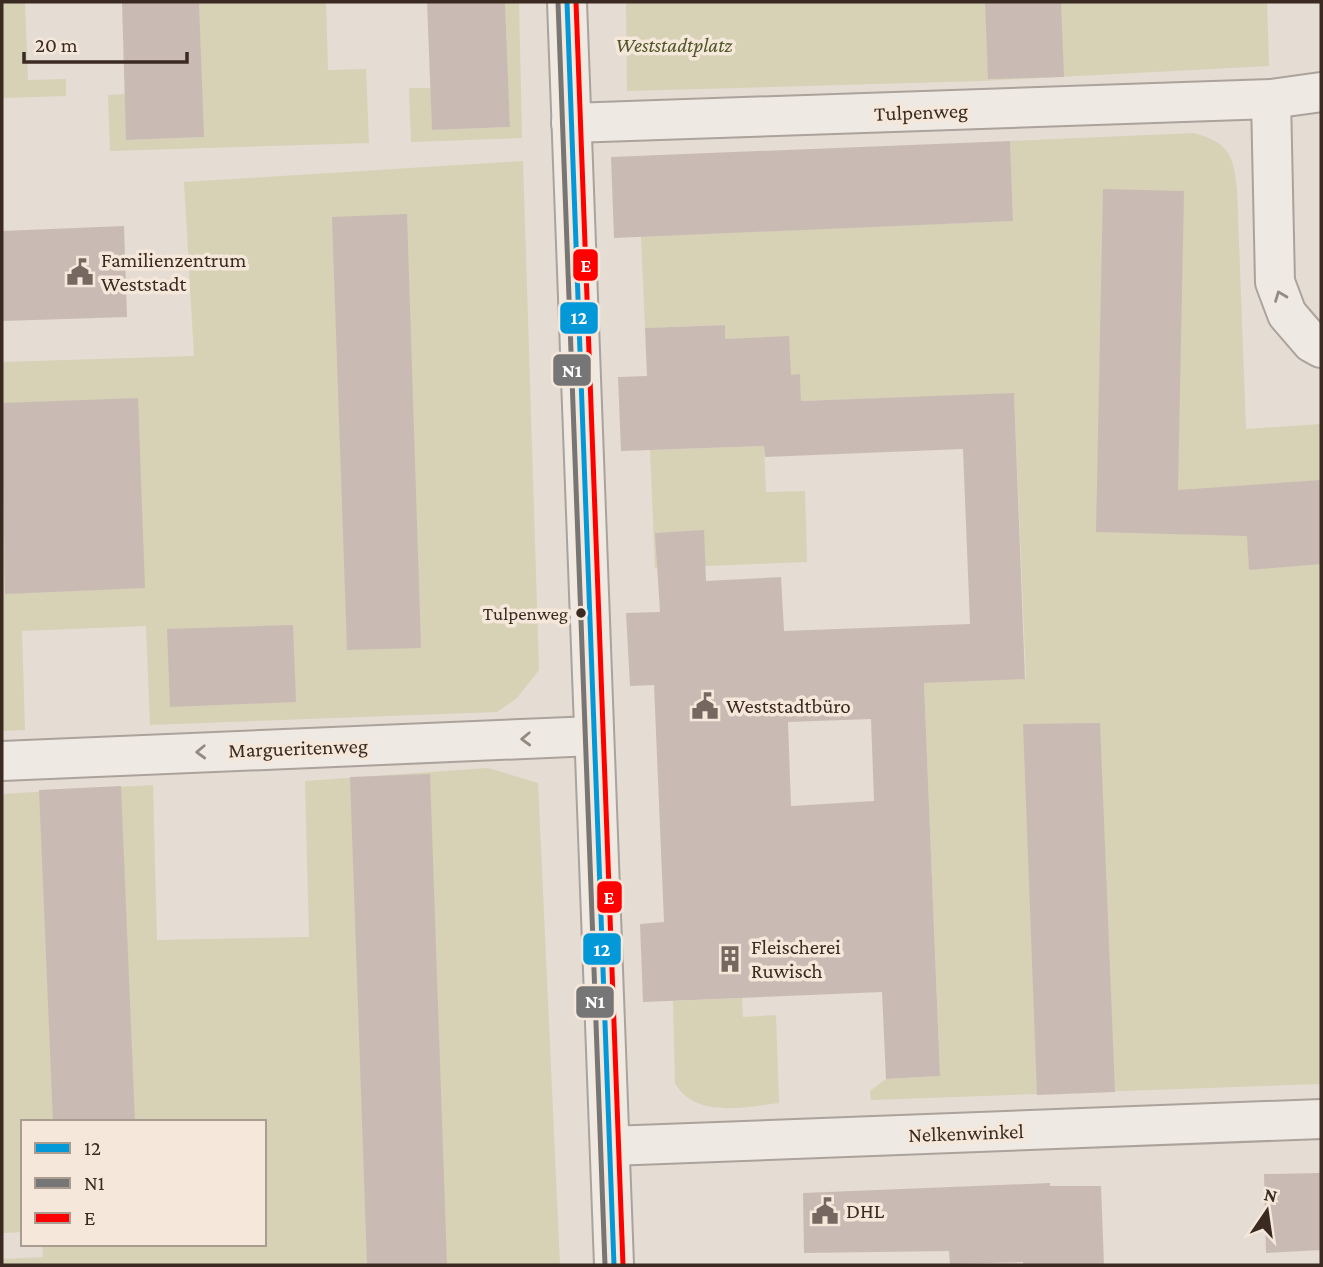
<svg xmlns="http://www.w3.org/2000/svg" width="1323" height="1267" font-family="'Crimson Pro',serif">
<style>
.green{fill:#d7d1b6}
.building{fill:#c9bbb4;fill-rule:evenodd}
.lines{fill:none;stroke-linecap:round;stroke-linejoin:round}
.minor-casing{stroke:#aba29b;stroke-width:42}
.minor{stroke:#eee9e3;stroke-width:38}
.bus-1-casing{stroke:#f5e8da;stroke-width:10}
.bus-2-casing{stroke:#f5e8da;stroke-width:10}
.bus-3-casing{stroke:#f5e8da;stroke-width:10}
.bus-1{stroke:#0399d9;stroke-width:5}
.bus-2{stroke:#767676;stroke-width:5}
.bus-3{stroke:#f00;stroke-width:5}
.oneway{stroke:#948a82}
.bus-dot{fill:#3a2a22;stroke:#f5e8da;stroke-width:2.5}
.labels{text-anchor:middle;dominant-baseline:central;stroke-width:7;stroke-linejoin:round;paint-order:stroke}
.bus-label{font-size:19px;fill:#3a2a22;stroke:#f5e8da;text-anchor:end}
.park-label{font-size:21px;font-style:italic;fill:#52562a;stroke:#f5e8da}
.street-label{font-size:21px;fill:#3a2a22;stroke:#f5e8da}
.poi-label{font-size:21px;fill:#3a2a22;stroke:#f5e8da;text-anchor:start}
.line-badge{stroke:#f5e8da;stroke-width:2.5}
.badge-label{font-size:19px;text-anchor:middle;font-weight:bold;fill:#fff}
</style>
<rect width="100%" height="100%" fill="#e5dcd3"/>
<g class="green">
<polygon points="2,2 25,2 28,80 66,79 66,96 2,98"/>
<polygon points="199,2 326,2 328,70 366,69 369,143 110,151 108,95 125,94 127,140 203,137"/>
<polygon points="505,2 519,2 522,138 411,142 409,88 431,88 432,130 510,127"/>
<polygon points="626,2 1267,2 1269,66 981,81 627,91"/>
<path d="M1194,133C1229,143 1233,154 1237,189L1246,429L1321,424V1084L871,1100L870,1091L886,1079L940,1076L924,683L1026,678L1014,394L801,401L800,375H791L725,339L724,325L645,328L641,236L1013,221L1010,141Z"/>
<polygon points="523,161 539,670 517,698 497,712 150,725 146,626 22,631 25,730 2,731 2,362 194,356 184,182"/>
<polygon points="764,446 766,492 805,491 807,562 655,568 650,450"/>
<polygon points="488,768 538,783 560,1265 2,1265 2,1259 43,1257 42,1244 264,1244 264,1122 23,1122 23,1232 2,1233 2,794 153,785 157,940 309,937 305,781"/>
<path d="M742,998L743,1017L776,1015L779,1103C745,1107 695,1119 675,1083L673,1001Z"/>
</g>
<g class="building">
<polygon points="122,2 199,2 204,137 126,140"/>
<polygon points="427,2 505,2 510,127 432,130"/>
<polygon points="985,2 1061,2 1064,77 988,79"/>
<polygon points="1010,141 1013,221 614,238 611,157"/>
<polygon points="1103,189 1184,191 1178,490 1321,480 1321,564 1249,570 1247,536 1096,532"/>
<polygon points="407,214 421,648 347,650 332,217"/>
<polygon points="124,226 127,317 2,321 2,231"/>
<path d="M725,325V339L789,336L791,375L800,374L801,401L1014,393L1025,679L924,683L940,1076L886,1079L882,992L643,1002L640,924L664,922L654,685L630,686L626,613L660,612L655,533L704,530L706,581L781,577L784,631L970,624L963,449L765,457L764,446L621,451L618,377L647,376L645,328ZM871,719L874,801L791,806L788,722Z"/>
<polygon points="138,398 145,588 5,594 2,403"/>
<polygon points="293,625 296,702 170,707 167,629"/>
<polygon points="1100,723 1115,1092 1037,1095 1023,724"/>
<polygon points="430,774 447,1265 367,1265 350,777"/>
<polygon points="121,786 135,1122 53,1122 39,790"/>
<polygon points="1321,1173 1321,1250 1266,1253 1264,1174"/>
<polygon points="1050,1183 1050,1186 1101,1186 1104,1265 1023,1265 1023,1262 950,1264 949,1251 804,1253 803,1193"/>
</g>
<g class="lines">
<defs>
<g id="minor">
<polyline points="567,2 614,1265"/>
<polyline points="1271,99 1275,282 1287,314 1312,343 1321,348"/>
<polyline points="571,123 1271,99 1321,92"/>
<polyline points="2,761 594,736"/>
<polyline points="610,1146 1321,1119"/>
</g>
</defs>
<use href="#minor" class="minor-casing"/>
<use href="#minor" class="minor"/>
<defs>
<polyline id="bus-1" points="567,2 614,1265"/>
<polyline id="bus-2" points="558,2 605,1265"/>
<polyline id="bus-3" points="576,2 623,1265"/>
</defs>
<use href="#bus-1" class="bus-1-casing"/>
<use href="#bus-2" class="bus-2-casing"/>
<use href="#bus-3" class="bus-3-casing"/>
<use href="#bus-1" class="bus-1"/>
<use href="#bus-2" class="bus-2"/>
<use href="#bus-3" class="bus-3"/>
</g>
<defs><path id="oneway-chevron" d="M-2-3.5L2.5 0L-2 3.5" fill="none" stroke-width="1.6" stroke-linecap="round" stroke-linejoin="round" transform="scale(1.75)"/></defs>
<g class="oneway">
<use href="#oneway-chevron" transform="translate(1280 296) rotate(-111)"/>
<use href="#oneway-chevron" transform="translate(526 739) rotate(178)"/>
<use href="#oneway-chevron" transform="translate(201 752) rotate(178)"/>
</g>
<defs>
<symbol id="civic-bare" viewBox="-9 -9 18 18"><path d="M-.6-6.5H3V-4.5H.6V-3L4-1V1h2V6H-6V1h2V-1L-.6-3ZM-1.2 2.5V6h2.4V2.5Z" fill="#766860" stroke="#f5e8da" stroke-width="2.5" paint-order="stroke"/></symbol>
<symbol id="building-bare" viewBox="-9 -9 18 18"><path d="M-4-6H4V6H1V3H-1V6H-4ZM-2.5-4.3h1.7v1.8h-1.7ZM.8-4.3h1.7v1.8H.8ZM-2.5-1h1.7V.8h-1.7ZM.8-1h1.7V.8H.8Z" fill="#766860" stroke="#f5e8da" stroke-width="2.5" paint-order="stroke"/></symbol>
</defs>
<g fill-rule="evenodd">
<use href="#civic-bare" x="61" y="253" width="38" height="38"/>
<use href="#civic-bare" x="686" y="687" width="38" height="38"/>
<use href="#building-bare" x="711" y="940" width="38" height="38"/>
<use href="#civic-bare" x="806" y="1192" width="38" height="38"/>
</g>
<circle class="bus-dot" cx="581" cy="613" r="6"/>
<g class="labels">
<g class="bus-label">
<text x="568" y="613">Tulpenweg</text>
</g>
<g class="park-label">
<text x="674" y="45">Weststadtplatz</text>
</g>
<g class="street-label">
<text transform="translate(921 112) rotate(-2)">Tulpenweg</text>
<text transform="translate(298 748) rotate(-2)">Margueritenweg</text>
<text transform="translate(966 1133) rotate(-2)">Nelkenwinkel</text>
</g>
<g class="poi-label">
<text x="101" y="260">Familienzentrum<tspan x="101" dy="24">Weststadt</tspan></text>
<text x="726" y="706">Weststadtbüro</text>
<text x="751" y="947">Fleischerei<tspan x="751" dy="24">Ruwisch</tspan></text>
<text x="846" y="1211">DHL</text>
</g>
</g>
<g class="line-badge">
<rect x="572" y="248" width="27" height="34" rx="7" fill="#f00"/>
<rect x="559" y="301" width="40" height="34" rx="7" fill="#0399d9"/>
<rect x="552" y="353" width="40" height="34" rx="7" fill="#767676"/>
<rect x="596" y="880" width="27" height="34" rx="7" fill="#f00"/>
<rect x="582" y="932" width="40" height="34" rx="7" fill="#0399d9"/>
<rect x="575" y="985" width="40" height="34" rx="7" fill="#767676"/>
</g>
<g class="badge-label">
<text x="586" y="272">E</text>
<text x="579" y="324">12</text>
<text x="572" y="377">N1</text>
<text x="609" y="904">E</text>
<text x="602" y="956">12</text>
<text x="595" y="1008">N1</text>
</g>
<rect width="1323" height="1267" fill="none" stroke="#3a2a22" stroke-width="7"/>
<rect x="21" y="1120" width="245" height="126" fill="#f5e8da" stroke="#aa9c90" stroke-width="2"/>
<rect x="35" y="1143" width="35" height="10" fill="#0399d9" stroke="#aa9c90" stroke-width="2"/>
<text x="84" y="1155" font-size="21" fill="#3a2a22">12</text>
<rect x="35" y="1178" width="35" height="10" fill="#767676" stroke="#aa9c90" stroke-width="2"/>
<text x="84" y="1190" font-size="21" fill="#3a2a22">N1</text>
<rect x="35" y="1213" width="35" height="10" fill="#ff0000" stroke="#aa9c90" stroke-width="2"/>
<text x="84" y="1225" font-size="21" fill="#3a2a22">E</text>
<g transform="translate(1267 1211) rotate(13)" stroke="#f5e8da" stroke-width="5" paint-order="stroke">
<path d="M0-5L12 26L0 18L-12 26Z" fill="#3a2a22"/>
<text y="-10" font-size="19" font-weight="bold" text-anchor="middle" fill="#3a2a22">N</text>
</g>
<path d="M24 52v10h163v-10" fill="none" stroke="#3a2a22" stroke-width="3.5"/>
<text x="35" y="52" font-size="21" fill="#3a2a22" stroke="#f5e8da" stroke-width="5" paint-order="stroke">20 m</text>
</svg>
